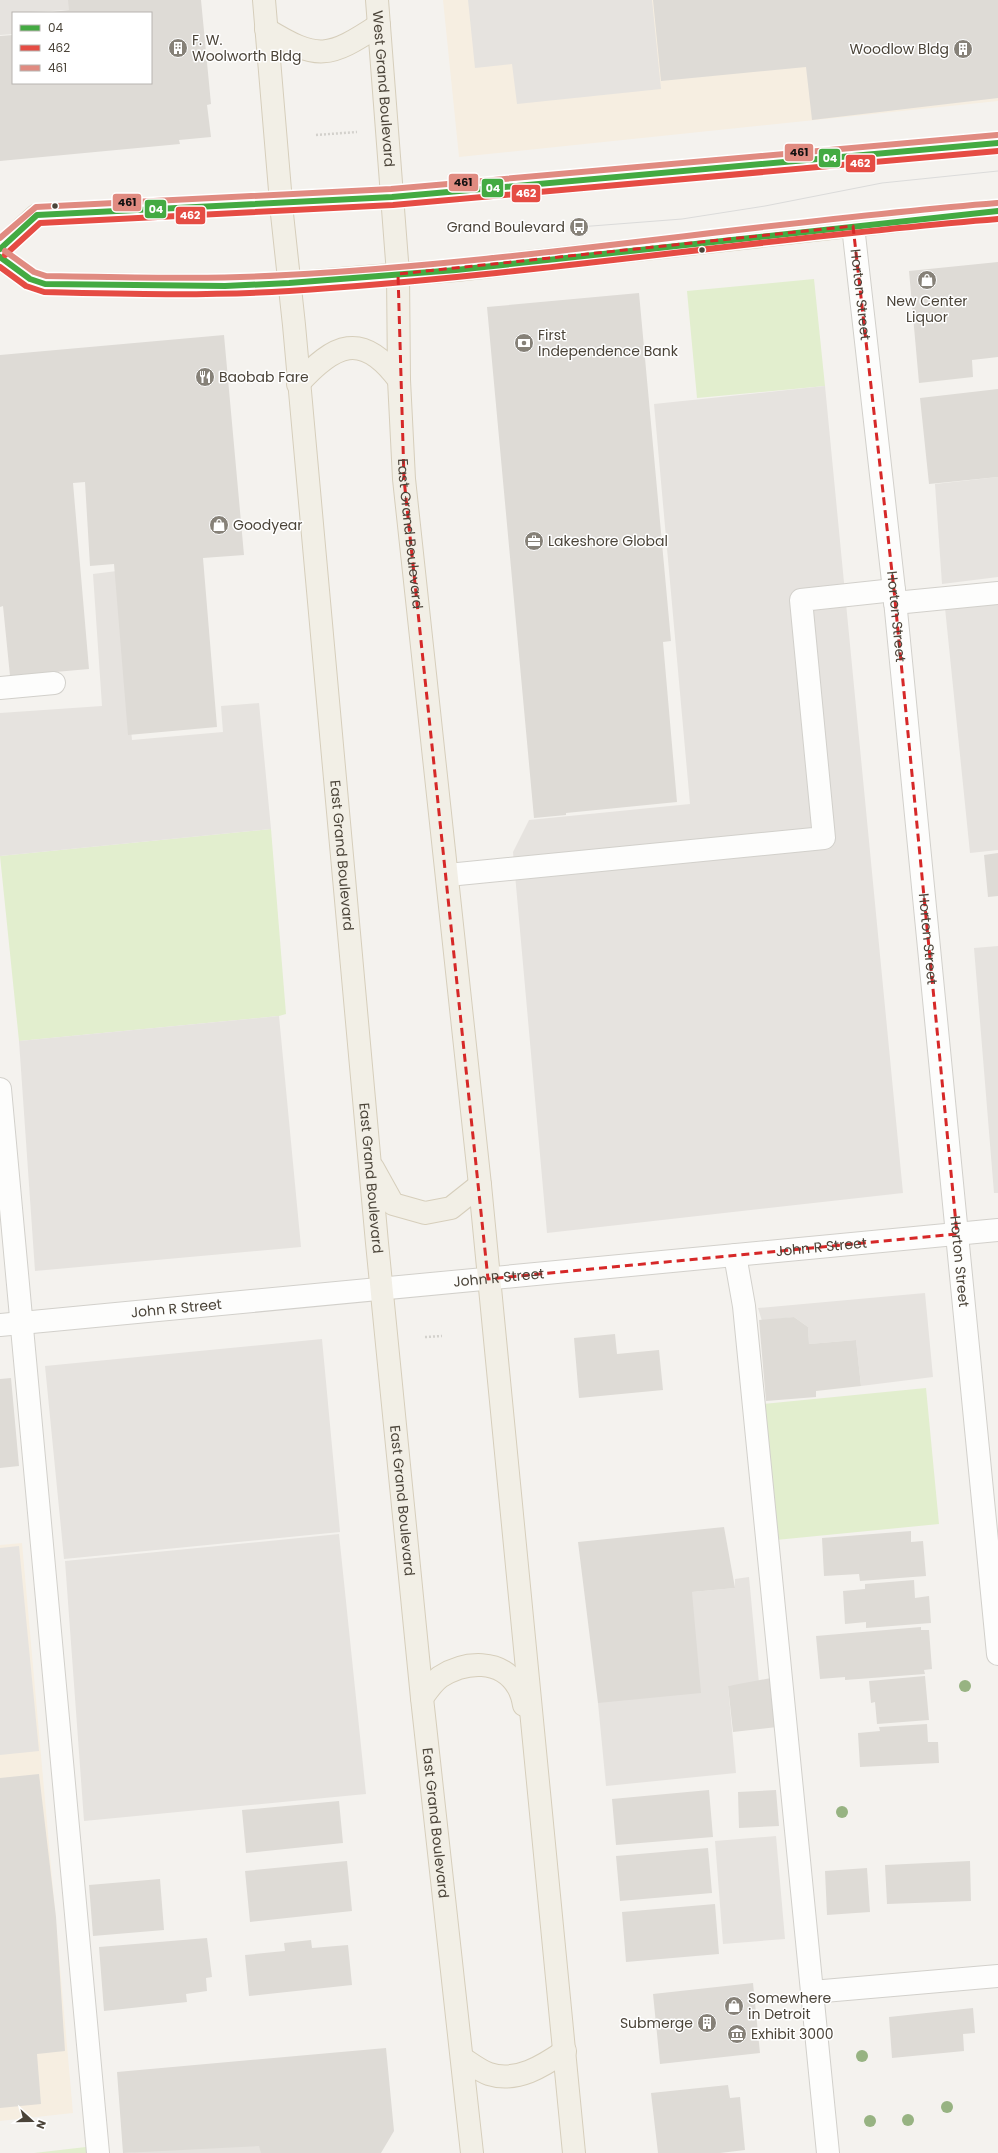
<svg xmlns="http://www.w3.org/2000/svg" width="998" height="2153" font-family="Poppins,sans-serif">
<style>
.commercial{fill:#f6eee1}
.green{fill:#e2eece}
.parking{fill:#e6e3df}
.building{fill:#dedbd6}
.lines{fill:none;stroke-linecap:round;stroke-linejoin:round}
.minor-casing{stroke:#d2d0cb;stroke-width:24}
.major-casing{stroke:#d6cebb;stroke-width:24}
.path{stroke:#d3d1cc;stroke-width:2.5;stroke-dasharray:2 2;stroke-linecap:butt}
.minor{stroke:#fdfdfc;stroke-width:22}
.major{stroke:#f2efe6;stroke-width:22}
.tram{stroke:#dbdbda;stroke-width:1}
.bus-1-casing{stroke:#fff;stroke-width:9}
.bus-2-casing{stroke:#fff;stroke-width:9}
.bus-3-casing{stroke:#fff;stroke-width:9}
.bus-1{stroke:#44aa42;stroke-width:6}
.bus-2{stroke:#e54c44;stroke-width:6}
.bus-3{stroke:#e08b81;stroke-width:6}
.tree{fill:#97b382}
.marked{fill:none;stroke:#d62828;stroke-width:3;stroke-dasharray:8 5;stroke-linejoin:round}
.bus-dot{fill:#4b4439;stroke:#fff;stroke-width:1.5}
.labels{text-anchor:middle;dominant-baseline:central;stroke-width:3;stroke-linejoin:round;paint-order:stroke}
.poi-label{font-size:14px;fill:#4b4439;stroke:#fff;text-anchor:start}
.street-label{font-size:14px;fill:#4b4439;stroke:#fff}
.line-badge{stroke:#fff;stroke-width:1.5}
.badge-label{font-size:11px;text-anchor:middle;font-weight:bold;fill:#fff}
.pale-badge-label{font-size:11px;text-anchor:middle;font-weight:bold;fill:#111}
</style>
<rect width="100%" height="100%" fill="#f4f2ee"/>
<g class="commercial">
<polygon points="443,0 998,0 998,101 459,157"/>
<polygon points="22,1543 73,2113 0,2121 0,1545"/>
</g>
<g class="green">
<polygon points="814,279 825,386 697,398 687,291"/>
<polygon points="271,829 286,1014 279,1016 19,1041 0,856"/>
<polygon points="926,1388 939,1524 776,1540 763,1404"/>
<polygon points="86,2147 86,2153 34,2153"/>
</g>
<g class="parking">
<polygon points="0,0 73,0 69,10 13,13 13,34 0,35"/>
<polygon points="468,0 652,0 661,89 517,104 512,64 475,68"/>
<polygon points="825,386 903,1193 547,1233 513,852 529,820 690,804 654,404"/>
<polygon points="998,477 998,577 942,584 935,484"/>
<polygon points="117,571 132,740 223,732 221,706 259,703 271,829 0,856 0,713 102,706 93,574"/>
<polygon points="998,603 998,850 970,853 945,608"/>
<polygon points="998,946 998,1193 994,1193 974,948"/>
<polygon points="279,1016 301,1247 35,1271 19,1041"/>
<polygon points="925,1293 933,1377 861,1386 856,1340 809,1344 808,1327 794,1317 762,1321 758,1308"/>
<polygon points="322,1339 340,1532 64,1559 45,1366"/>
<polygon points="339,1534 366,1794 84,1821 65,1561"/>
<polygon points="19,1546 39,1751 0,1755 0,1548"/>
<polygon points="749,1577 759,1683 728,1686 736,1773 606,1786 598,1703 692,1592 735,1588 735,1579"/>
<polygon points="776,1836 785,1939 723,1944 715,1841"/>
<polygon points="265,2141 266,2153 123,2153"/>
</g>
<g class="building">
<polygon points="68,0 201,0 211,104 207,105 211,137 179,140 180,144 0,161 0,36 13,35 13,83 151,83 151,13 45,13 69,10"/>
<polygon points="653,0 998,0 998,98 812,120 806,67 661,81"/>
<polygon points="998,262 998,357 972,360 973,377 919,383 909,271"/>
<polygon points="639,293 671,641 663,642 677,802 566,813 566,815 534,818 487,307"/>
<polygon points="224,335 244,555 203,558 217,727 128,735 114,564 90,566 85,482 73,483 89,669 10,676 3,606 0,607 0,355"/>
<polygon points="998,389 998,477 929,484 920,398"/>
<polygon points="998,853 998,896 988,897 984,855"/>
<polygon points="794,1317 808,1327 809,1344 856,1340 861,1386 816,1391 816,1397 766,1401 759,1320"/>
<polygon points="615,1334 617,1354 659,1350 663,1390 579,1398 574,1338"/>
<polygon points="11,1378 19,1466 0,1468 0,1379"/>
<polygon points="724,1527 735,1588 692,1592 701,1693 598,1703 578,1542"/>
<polygon points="911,1531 911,1542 923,1541 926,1576 860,1581 859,1574 824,1576 822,1538"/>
<polygon points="914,1580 915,1598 929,1596 931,1623 866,1628 866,1622 845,1624 843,1591 865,1589 865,1584"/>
<polygon points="921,1627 921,1630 929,1630 932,1669 924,1670 925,1674 845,1680 845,1677 820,1679 816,1636"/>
<polygon points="925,1676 929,1720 877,1724 875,1702 871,1703 869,1681"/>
<polygon points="771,1678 777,1727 733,1732 728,1686"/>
<polygon points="927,1724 928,1742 938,1742 939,1763 860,1767 858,1733 880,1731 879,1727"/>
<polygon points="39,1774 56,1917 65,2051 37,2054 41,2104 0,2108 0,1778"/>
<polygon points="709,1790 713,1837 616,1845 612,1799"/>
<polygon points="776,1790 779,1826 739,1828 738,1792"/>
<polygon points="339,1801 343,1843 246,1853 242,1810"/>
<polygon points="708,1848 712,1893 620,1901 616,1856"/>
<polygon points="347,1861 352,1911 250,1922 245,1871"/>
<polygon points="970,1861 971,1901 887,1904 885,1865"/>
<polygon points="867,1868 870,1912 827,1915 825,1871"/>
<polygon points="160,1879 164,1930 93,1936 89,1885"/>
<polygon points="715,1904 719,1954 626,1962 622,1912"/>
<polygon points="207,1938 212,1977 206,1978 207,1991 186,1994 187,2002 104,2011 99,1947"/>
<polygon points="311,1940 312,1948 348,1945 352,1985 249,1996 245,1955 285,1951 284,1943"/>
<polygon points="753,1983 760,2053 660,2064 653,1994"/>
<polygon points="973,2008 975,2033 963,2034 964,2051 892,2058 889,2017"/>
<polygon points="386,2048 394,2131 381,2153 261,2153 259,2146 123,2153 117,2072"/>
<polygon points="728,2085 730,2098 740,2097 745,2150 720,2153 658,2153 651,2093"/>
</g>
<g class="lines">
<defs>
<g id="minor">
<path id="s1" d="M853,226L894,590L998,1654"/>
<polyline points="895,603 998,593"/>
<polyline points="0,688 54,683"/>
<polyline points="448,875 824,838 801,600 894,590"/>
<polyline points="0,1089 98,2153"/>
<polyline points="735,1255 744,1306 828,2153"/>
<path id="s2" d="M0,1325L998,1230"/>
<polyline points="812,1992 998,1976"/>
</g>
<g id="major">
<path id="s3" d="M264,0L282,214L294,325L377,1243L422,1698L472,2153"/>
<path id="s4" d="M377,0L398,274L399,380L404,479L480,1185L574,2153"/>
<path d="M266,29C318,61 329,58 379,25"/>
<polyline points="0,249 37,215 392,197 998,143"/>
<polyline points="0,257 30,279 45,284 225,286 289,283 456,270 948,215 998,211"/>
<path d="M298,384C334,344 362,330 399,380"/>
<polyline points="373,1168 393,1204 425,1213 451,1208 480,1185"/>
<path d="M422,1698C427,1691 433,1682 440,1677C465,1661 501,1658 518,1687C521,1692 523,1699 524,1705"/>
<path d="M462,2058C470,2063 480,2071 489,2074C517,2083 543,2066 565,2051"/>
</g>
</defs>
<use href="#minor" class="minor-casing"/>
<use href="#major" class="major-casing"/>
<g class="path">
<polyline points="316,135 357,132"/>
<polyline points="425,1337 442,1336"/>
</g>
<use href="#minor" class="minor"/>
<use href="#major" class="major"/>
<g class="tram">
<polyline points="540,196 998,152"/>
<polyline points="579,227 682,219 765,206 882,183 998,171"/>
</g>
<defs>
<g id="bus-1">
<polyline points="0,249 37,215 392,197 998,143"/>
<polyline points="0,257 30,279 45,284 225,286 289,283 456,270 998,211"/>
</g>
<g id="bus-2">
<polyline points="5,255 40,223 393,205 998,151"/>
<path d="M0,267L26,286L44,292C126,294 208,296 289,291C527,276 761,238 998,219"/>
</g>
<g id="bus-3">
<polyline points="0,238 36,207 391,189 997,135"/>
<path d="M5,251L34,272L46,276C126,277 206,280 286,275C524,262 760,222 997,203"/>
</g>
</defs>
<use href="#bus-1" class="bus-1-casing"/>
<use href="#bus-2" class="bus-2-casing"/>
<use href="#bus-3" class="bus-3-casing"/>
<use href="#bus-1" class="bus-1"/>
<use href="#bus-2" class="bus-2"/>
<use href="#bus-3" class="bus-3"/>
</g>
<g class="tree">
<circle cx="965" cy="1686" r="6"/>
<circle cx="842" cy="1812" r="6"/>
<circle cx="862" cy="2056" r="6"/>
<circle cx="947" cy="2107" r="6"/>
<circle cx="908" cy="2120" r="6"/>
<circle cx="870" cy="2121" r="6"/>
</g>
<path class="marked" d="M853,226L894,590L957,1234L488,1279L404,479L398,274Z"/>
<defs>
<symbol id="building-disc" viewBox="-11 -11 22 22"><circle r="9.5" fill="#868178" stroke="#fff"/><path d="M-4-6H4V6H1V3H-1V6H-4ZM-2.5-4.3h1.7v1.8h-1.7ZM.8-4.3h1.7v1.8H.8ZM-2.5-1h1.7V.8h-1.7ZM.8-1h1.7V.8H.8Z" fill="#fff"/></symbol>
<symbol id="bus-disc" viewBox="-11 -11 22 22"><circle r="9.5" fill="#868178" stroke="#fff"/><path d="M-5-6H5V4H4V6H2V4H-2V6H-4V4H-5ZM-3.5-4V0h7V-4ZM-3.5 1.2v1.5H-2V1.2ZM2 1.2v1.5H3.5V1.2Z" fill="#fff"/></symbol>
<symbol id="shop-disc" viewBox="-11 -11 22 22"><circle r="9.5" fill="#868178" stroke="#fff"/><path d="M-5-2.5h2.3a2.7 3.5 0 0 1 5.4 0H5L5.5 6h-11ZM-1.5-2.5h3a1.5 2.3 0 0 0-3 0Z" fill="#fff"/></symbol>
<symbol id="bank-disc" viewBox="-11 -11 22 22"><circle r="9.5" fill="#868178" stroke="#fff"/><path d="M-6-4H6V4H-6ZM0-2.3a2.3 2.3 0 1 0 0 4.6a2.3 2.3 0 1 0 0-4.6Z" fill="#fff"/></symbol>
<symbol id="restaurant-disc" viewBox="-11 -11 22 22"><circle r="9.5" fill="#868178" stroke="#fff"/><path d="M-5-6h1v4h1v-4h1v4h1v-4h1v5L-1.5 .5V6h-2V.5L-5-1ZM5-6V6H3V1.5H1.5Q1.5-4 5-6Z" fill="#fff"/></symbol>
<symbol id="office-disc" viewBox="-11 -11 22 22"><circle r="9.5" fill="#868178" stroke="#fff"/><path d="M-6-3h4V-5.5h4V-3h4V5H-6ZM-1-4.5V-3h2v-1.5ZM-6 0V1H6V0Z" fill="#fff"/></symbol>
<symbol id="museum-disc" viewBox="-11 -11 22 22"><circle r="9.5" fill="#868178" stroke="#fff"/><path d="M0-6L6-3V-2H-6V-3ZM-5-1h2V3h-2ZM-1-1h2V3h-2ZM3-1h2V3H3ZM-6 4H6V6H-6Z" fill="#fff"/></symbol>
</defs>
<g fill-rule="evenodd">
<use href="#building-disc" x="167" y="37" width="22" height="22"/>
<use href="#building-disc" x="952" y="38" width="22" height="22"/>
<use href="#bus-disc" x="568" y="216" width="22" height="22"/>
<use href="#shop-disc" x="916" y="269" width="22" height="22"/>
<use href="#bank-disc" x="513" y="332" width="22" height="22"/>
<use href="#restaurant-disc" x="194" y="366" width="22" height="22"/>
<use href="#shop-disc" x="208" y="514" width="22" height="22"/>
<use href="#office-disc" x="523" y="530" width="22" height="22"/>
<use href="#shop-disc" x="723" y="1995" width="22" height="22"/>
<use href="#building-disc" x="696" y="2012" width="22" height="22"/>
<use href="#museum-disc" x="726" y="2023" width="22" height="22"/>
</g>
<g class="bus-dot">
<circle cx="55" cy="206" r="3.5"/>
<circle cx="702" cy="250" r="3.5"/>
</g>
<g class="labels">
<g class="poi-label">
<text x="192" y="40">F. W.<tspan x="192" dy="16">Woolworth Bldg</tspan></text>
<text x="949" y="49" text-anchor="end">Woodlow Bldg</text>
<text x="565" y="227" text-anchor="end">Grand Boulevard</text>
<text x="927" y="301" text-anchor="middle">New Center<tspan x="927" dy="16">Liquor</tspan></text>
<text x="538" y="335">First<tspan x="538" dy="16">Independence Bank</tspan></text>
<text x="219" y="377">Baobab Fare</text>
<text x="233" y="525">Goodyear</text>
<text x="548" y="541">Lakeshore Global</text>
<text x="748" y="1998">Somewhere<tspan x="748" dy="16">in Detroit</tspan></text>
<text x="693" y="2023" text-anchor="end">Submerge</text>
<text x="751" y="2034">Exhibit 3000</text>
</g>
<g class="street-label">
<text stroke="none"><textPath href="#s4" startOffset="89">West Grand Boulevard</textPath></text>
<text stroke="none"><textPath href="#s1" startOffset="69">Horton Street</textPath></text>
<text stroke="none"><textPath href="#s4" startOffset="535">East Grand Boulevard</textPath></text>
<text stroke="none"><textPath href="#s1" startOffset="393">Horton Street</textPath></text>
<text stroke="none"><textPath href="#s3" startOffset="859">East Grand Boulevard</textPath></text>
<text stroke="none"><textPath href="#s1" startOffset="717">Horton Street</textPath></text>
<text stroke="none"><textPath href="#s3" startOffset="1183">East Grand Boulevard</textPath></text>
<text stroke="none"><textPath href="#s2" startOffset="825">John R Street</textPath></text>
<text stroke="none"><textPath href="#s1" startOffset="1041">Horton Street</textPath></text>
<text stroke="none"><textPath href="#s2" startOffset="501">John R Street</textPath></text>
<text stroke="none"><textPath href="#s2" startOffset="177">John R Street</textPath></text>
<text stroke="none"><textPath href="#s3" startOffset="1507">East Grand Boulevard</textPath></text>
<text stroke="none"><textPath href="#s3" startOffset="1831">East Grand Boulevard</textPath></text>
</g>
</g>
<g class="line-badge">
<rect x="784" y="143" width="30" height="19" rx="4" fill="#e08b81"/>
<rect x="818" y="148" width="23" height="20" rx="4" fill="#44aa42"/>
<rect x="845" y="154" width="31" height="19" rx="4" fill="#e54c44"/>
<rect x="448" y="173" width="31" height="19" rx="4" fill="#e08b81"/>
<rect x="481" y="178" width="23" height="20" rx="4" fill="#44aa42"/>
<rect x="511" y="184" width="30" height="19" rx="4" fill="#e54c44"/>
<rect x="112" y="193" width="30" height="19" rx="4" fill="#e08b81"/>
<rect x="144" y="199" width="23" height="20" rx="4" fill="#44aa42"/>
<rect x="175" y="206" width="31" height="19" rx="4" fill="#e54c44"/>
</g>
<g class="badge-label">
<text x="830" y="162">04</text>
<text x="860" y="167">462</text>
<text x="493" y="192">04</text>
<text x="526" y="197">462</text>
<text x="156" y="213">04</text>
<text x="190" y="219">462</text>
</g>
<g class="pale-badge-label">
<text x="799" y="156">461</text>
<text x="463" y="186">461</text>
<text x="127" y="206">461</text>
</g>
<rect x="12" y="12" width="140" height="72" fill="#ffffff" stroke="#b7b4b0"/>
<rect x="20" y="25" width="20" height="6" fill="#44aa42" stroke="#b7b4b0"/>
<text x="48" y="32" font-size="12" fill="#4b4439">04</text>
<rect x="20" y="45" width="20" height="6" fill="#e54c44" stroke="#b7b4b0"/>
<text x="48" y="52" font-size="12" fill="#4b4439">462</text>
<rect x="20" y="65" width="20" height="6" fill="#e08b81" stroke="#b7b4b0"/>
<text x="48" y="72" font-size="12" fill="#4b4439">461</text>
<g transform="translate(32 2121) rotate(111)" stroke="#ffffff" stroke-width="3" paint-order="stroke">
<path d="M0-3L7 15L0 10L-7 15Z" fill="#4b4439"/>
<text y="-6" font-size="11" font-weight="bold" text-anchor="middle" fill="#4b4439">N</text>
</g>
</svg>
